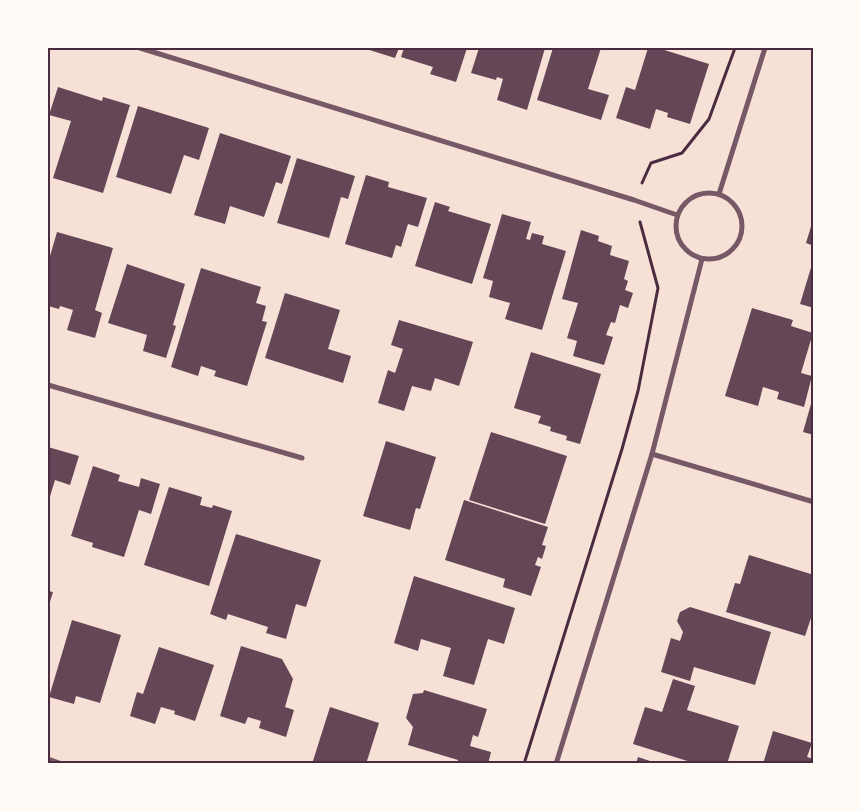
<svg xmlns="http://www.w3.org/2000/svg" width="861" height="811" font-family="Bitter,serif">
<style>
.building{fill:#644757}
.lines{fill:none;stroke-linecap:round;stroke-linejoin:round}
.path{stroke:#4a2c40;stroke-width:3}
.minor{stroke:#755966;stroke-width:5}
.neatline{fill:none;stroke:#4a2c40;stroke-width:2}
</style>
<rect width="100%" height="100%" fill="#f7e1d7"/>
<g class="building">
<polygon points="363,48 399,48 395,58"/>
<polygon points="404,48 467,48 456,82 430,74 433,67 401,57"/>
<polygon points="479,48 545,48 527,110 497,100 503,79 497,77 496,80 471,73"/>
<polygon points="553,48 601,48 588,89 609,95 601,120 537,100"/>
<polygon points="648,48 658,48 709,64 690,124 667,117 668,113 656,109 650,129 616,118 626,87 635,90"/>
<polygon points="58,87 102,101 103,97 130,105 103,193 53,178 71,121 49,115"/>
<polygon points="138,106 209,128 199,160 184,155 171,194 116,177"/>
<polygon points="220,133 291,156 282,184 276,182 264,217 230,206 225,224 194,215"/>
<polygon points="297,158 355,176 348,199 341,197 329,238 277,223"/>
<polygon points="366,175 389,182 388,187 427,198 418,227 408,224 401,247 396,245 392,258 345,244"/>
<polygon points="435,202 450,207 448,211 491,224 472,284 415,266"/>
<polygon points="502,214 531,222 526,239 530,240 532,233 544,236 542,244 566,251 542,330 505,319 510,303 489,297 493,281 483,278"/>
<polygon points="813,220 814,220 814,246 806,243"/>
<polygon points="581,230 599,236 598,241 612,246 610,255 629,261 624,279 628,281 625,290 633,293 628,308 620,305 615,323 611,322 606,335 613,337 604,365 573,356 577,341 567,338 578,303 562,299"/>
<polygon points="57,232 113,248 95,310 102,313 95,338 67,330 73,310 60,306 59,309 48,306 48,263"/>
<polygon points="813,261 814,262 814,308 800,304"/>
<polygon points="127,264 185,284 173,325 176,326 166,358 143,351 147,335 108,323"/>
<polygon points="201,268 261,287 256,303 266,306 262,321 267,322 247,386 214,376 216,371 201,366 198,376 171,367"/>
<polygon points="285,293 340,310 328,349 351,356 343,383 265,358"/>
<polygon points="752,308 793,320 791,326 813,333 801,373 812,376 804,407 777,399 779,392 763,387 758,406 725,396"/>
<polygon points="399,320 473,342 459,386 435,378 431,391 412,386 404,411 378,403 388,370 395,373 403,349 391,345"/>
<polygon points="531,352 601,374 580,444 566,440 567,436 550,431 551,427 538,423 541,416 514,408"/>
<polygon points="813,397 814,397 814,435 803,432"/>
<polygon points="491,432 567,456 545,524 469,500"/>
<polygon points="386,441 436,457 420,509 416,508 410,530 363,516"/>
<polygon points="48,447 79,456 70,485 55,480 48,503"/>
<polygon points="93,466 120,475 118,481 139,487 141,478 160,484 151,514 139,510 124,557 92,547 93,543 71,536"/>
<polygon points="169,487 202,497 200,505 212,508 213,505 232,511 209,586 144,565"/>
<polygon points="464,500 548,527 542,545 546,546 542,559 538,557 535,565 541,567 531,596 503,587 505,579 445,560"/>
<polygon points="236,534 321,560 306,607 296,604 286,639 266,633 268,627 228,614 226,620 210,614"/>
<polygon points="749,555 814,575 814,609 805,636 726,612 735,583 740,584"/>
<polygon points="414,576 515,608 504,644 488,639 474,685 443,676 451,648 421,639 418,651 394,643"/>
<polygon points="48,591 53,592 48,608"/>
<polygon points="690,607 771,632 755,685 694,667 690,681 661,672 671,638 680,641 683,632 677,621 680,612"/>
<polygon points="72,620 121,635 100,703 76,696 74,704 49,697"/>
<polygon points="241,646 282,659 293,679 285,707 294,710 286,737 259,728 261,721 248,717 245,724 220,716"/>
<polygon points="159,647 214,665 195,721 174,714 175,711 161,707 155,724 130,716 137,692 143,694"/>
<polygon points="673,679 695,686 687,710 739,726 727,764 697,764 633,744 645,707 662,712"/>
<polygon points="424,690 487,709 478,737 473,735 470,746 491,752 488,764 457,764 458,760 408,745 413,727 406,718 413,694 423,693"/>
<polygon points="330,707 379,723 366,764 312,764"/>
<polygon points="773,731 812,743 807,757 814,759 814,764 763,764"/>
<polygon points="638,757 656,763 656,764 636,764"/>
</g>
<g class="lines">
<g class="path">
<polyline points="642,183 651,163 682,153 709,119 735,48"/>
<polyline points="524,764 622,449 638,391 658,288 640,222"/>
</g>
<g class="minor">
<polyline points="140,48 634,200 677,215"/>
<circle cx="709" cy="226" r="33"/>
<polyline points="719,194 765,48"/>
<polyline points="48,385 302,458"/>
<polyline points="652,454 814,502"/>
<polyline points="48,759 62,764"/>
<polyline points="556,764 652,454 702,259"/>
</g>
</g>
<rect width="861" height="811" fill="none" stroke="#fffaf5" stroke-width="98"/>
<rect x="49" y="49" width="763" height="713" class="neatline"/>
</svg>
